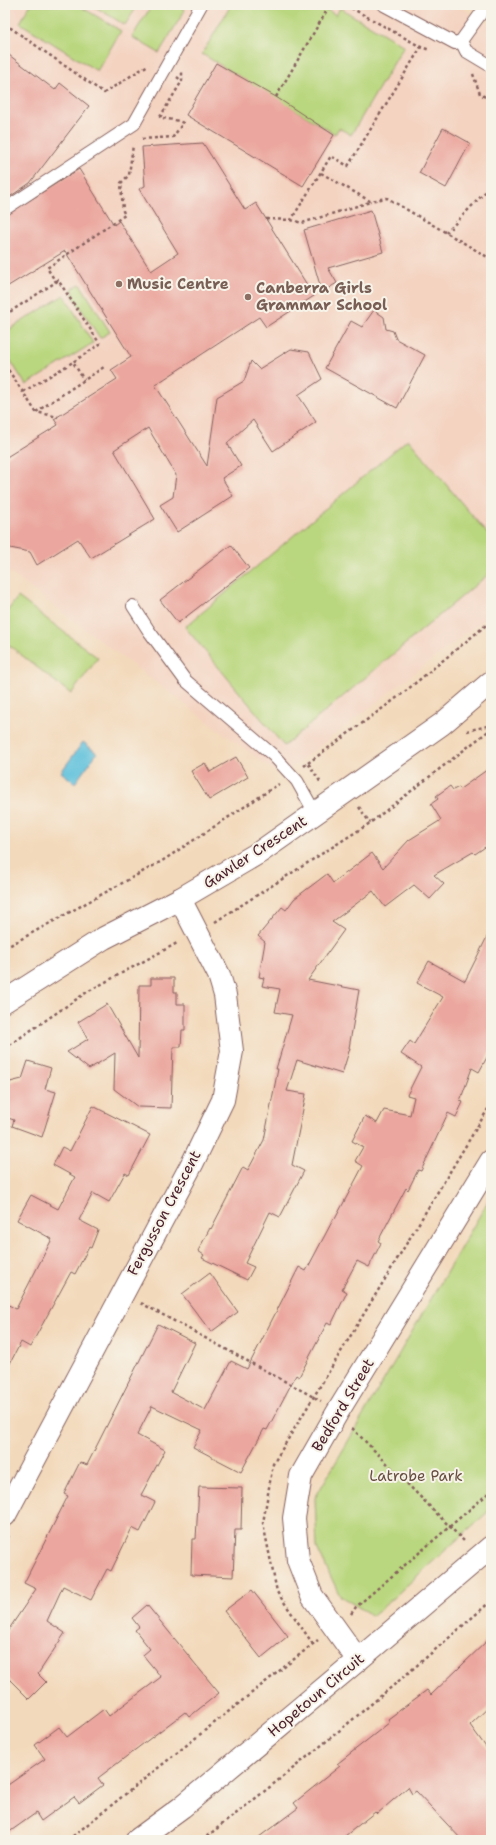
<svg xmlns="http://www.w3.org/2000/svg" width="496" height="1845" font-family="'Shantell Sans',sans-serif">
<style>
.built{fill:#f4d3c1}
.green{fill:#b9d77e;stroke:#827b54}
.water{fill:#5ec1dc;stroke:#547084}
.building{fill:#eba79f}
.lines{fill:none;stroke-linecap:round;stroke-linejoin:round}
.lane-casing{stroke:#85605d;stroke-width:14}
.street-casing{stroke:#85605d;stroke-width:24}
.secondary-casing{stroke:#85605d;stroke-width:24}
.path{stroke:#85605d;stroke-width:2.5;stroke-dasharray:3 3;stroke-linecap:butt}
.lane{stroke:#fff;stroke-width:12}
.street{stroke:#fff;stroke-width:22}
.secondary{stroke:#fff;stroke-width:22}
.education-dot{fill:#8d6e63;stroke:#f7f3e8;stroke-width:1.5}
.labels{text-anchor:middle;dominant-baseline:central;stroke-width:4;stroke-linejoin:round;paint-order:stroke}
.education-label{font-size:15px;font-weight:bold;fill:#785e54;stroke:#f7f3e8;text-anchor:start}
.street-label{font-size:15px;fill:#4a1f2b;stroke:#f7f3e8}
.park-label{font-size:15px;fill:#664d40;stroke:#f7f3e8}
</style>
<rect width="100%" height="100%" fill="#f7f3e8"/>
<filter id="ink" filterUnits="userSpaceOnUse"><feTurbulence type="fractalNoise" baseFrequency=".025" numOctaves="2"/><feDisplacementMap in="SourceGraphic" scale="8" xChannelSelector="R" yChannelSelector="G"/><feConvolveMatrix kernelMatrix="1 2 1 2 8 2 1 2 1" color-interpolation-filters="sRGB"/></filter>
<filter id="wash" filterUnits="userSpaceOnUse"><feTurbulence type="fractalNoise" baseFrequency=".012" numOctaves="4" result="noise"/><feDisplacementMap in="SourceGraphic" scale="16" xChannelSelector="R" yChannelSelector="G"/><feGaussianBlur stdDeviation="0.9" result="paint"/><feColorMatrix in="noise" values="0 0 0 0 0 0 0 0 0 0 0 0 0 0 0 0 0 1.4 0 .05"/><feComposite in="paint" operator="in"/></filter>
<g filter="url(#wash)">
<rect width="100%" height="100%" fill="#f3d9bb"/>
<polygon class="built" points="5,5 456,5 491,26 491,614 281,776 5,569"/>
<g class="green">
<polygon points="30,5 78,5 121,31 97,71 20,23"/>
<polygon points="92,5 138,5 125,25"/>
<polygon points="152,5 177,5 185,10 159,53 132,37"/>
<polygon points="231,5 319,5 336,15 340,8 404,46 351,135 339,128 335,134 202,54"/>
<polygon points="80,284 110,332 100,338 72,295 74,293 72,289"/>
<polygon points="64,295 93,343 26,385 5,352 5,332"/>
<polygon points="408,439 491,538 491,572 284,746 185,627"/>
<polygon points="18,597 98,658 71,694 5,642 5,614"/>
<polygon points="491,1196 491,1509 373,1616 340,1596 317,1548 315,1498"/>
</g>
<polygon class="water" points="83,742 97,753 75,783 61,772"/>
<g id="blocks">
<g class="building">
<polygon points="5,52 55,90 60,83 89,106 30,183 5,200"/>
<polygon points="216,63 276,97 334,135 303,186 186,115"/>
<polygon points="443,128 470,143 446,188 419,173"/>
<polygon points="203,143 245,210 256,203 314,296 266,327 259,317 155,385 207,466 217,397 244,381 251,361 259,369 291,349 309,352 322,379 298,395 316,422 273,451 253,420 227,443 241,466 222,478 233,496 177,532 160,505 173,497 176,475 148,428 114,450 155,519 91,558 78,539 37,565 30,552 5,547 5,458 58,425 54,419 117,379 111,370 131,357 65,251 5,288 5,216 79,169 114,225 119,221 151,271 178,253 139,189 145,186 142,147"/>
<polygon points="371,210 383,252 328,268 337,283 322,292 304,230"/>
<polygon points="374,310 384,317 386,329 393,331 396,339 425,355 397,408 325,368 351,321 362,327"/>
<polygon points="231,545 249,568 178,623 160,600"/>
<polygon points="236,757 248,777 209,800 191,771 205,763 210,772"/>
<polygon points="491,767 491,843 475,854 473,852 434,875 444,884 430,899 414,885 385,907 373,891 332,922 344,930 308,980 359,990 349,1048 350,1048 342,1074 297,1060 287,1091 306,1094 292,1165 304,1171 280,1217 270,1212 245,1263 254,1267 247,1280 202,1258 204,1255 198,1251 210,1228 211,1229 243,1167 248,1170 264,1140 278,1069 276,1069 292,1015 275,1012 280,989 262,986 264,978 259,977 265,942 258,936 282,907 286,910 294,899 327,874 333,883 372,853 383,868 409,840 441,820 431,804 438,799 436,796 450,786 453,790 459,787 460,789"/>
<polygon points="491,929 491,1050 479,1072 472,1068 460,1101 463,1102 456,1117 448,1113 421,1171 418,1170 408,1190 406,1188 378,1241 381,1243 369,1267 357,1261 342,1289 347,1292 331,1325 327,1323 299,1377 296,1375 267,1430 264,1429 241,1472 193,1447 202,1430 152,1406 137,1435 165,1450 141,1495 155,1502 140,1532 132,1528 111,1571 107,1569 91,1600 63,1586 47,1621 65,1633 38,1674 46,1682 29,1699 5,1675 5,1635 36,1589 24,1583 68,1496 64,1494 80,1462 87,1465 158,1324 195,1343 171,1392 205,1410 231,1361 247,1369 299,1267 306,1271 334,1218 335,1219 363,1166 355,1161 363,1147 352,1141 365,1116 377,1123 384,1110 410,1115 414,1097 407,1095 421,1067 401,1054 410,1041 414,1044 443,997 417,983 429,961 465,981"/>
<polygon points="151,978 174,978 174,992 177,992 177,1004 185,1004 185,1030 182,1030 181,1047 173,1047 171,1108 138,1107 114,1089 115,1053 89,1069 67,1052 88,1039 78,1022 107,1004 138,1058 139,985 151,985"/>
<polygon points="28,1061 51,1068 45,1089 56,1092 42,1137 12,1126 14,1120 5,1117 5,1102 10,1082 22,1079"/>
<polygon points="93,1106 150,1135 129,1175 125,1173 109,1202 93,1193 79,1220 98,1230 91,1248 89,1247 75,1274 71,1272 30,1347 21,1342 5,1373 5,1303 16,1309 52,1239 17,1220 31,1195 58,1209 75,1177 53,1165 62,1147 70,1151"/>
<polygon points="210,1273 238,1312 211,1332 182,1294"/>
<polygon points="199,1487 242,1488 241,1530 235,1530 233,1577 191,1575 192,1539 196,1539"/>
<polygon points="252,1590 288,1636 261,1658 224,1611"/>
<polygon points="147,1605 219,1693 189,1717 185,1712 98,1778 103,1785 79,1803 74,1797 41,1821 36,1813 5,1835 5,1787 45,1759 35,1745 59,1727 67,1737 104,1709 109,1716 161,1677 143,1655 150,1649 135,1630 139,1627 132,1618"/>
<polygon points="491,1637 491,1705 470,1725 491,1754 491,1840 462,1840 416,1791 412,1794 408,1787 377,1814 375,1812 340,1840 255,1840 298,1808 294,1803 340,1766 337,1764 390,1722 388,1719 427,1690 431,1695"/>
</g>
</g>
</g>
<g filter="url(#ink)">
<use href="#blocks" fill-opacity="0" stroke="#85605d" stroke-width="1"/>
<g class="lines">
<defs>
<g id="lane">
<polyline points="384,5 455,43 461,41 487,5"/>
<polyline points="461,41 466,51 491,66"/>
<polyline points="5,209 134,124 201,5"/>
<polyline points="133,606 149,631 185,680 274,756 297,781 315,813"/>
</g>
<g id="street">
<polyline points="5,1001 104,938 180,899 260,852 442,724 491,682"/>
<polyline points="5,1515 193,1162 223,1100 232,1051 225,995 219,975 180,899"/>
<polyline points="358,1660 312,1596 298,1560 294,1518 301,1476 337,1413 491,1161"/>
</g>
<polyline id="secondary" points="137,1840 182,1807 358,1660 491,1547"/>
</defs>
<use href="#lane" class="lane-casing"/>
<use href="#street" class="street-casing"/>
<use href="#secondary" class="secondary-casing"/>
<g class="path">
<polyline points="346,5 421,47 430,50"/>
<polyline points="5,24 104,93 148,65"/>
<polyline points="473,74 480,94 491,100"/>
<polyline points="177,77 182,81 182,72"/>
<polyline points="276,97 330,5"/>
<path d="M142,139L173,137L183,123C176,119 168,120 160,117L182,81"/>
<polyline points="321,173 370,201 387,198 491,259"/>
<polyline points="266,219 291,220 331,156 348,166 421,47"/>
<polyline points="291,220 302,223 370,202"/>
<polyline points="446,233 491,186"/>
<polyline points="56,282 58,280 100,344 73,362"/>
<polyline points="5,315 56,282 47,268 125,215 123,211 121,183 129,175 133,145"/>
<polyline points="5,365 36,412 58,417"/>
<polyline points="23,392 73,362 84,380"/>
<polyline points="36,412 104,367"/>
<polyline points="467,731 491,725"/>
<polyline points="308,763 402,694 491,621"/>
<polyline points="304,766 308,763 321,783"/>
<polyline points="359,807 370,823"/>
<polyline points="215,922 370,823 491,729"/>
<polyline points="5,948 162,861 279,784"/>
<polyline points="5,1048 87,992 179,942"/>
<polyline points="141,1303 321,1401"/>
<polyline points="352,1428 465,1542"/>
<polyline points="5,1542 8,1536"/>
<polyline points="351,1614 356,1607 491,1491"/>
<polyline points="313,1644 277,1592 263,1523 273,1464 491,1104"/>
<polyline points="68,1840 318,1640"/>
<path d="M202,1840C301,1764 397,1684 491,1601"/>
</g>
<use href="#lane" class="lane"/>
<use href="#street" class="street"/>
<use href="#secondary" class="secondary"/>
</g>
</g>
<g class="education-dot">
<circle cx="119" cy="284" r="4"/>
<circle cx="248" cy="297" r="4"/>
</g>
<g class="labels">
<g class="education-label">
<text x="127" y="284">Music Centre</text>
<text x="256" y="288">Canberra Girls<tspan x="256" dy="17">Grammar School</tspan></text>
</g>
<g class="street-label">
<text transform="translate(255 852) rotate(-33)">Gawler Crescent</text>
<text transform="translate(164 1213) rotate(-62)">Fergusson Crescent</text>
<text transform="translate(343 1405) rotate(-59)">Bedford Street</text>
<text transform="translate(316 1695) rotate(-40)">Hopetoun Circuit</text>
</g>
<g class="park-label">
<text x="416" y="1476">Latrobe Park</text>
</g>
</g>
<rect width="496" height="1845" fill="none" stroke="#f7f3e8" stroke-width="20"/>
</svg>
